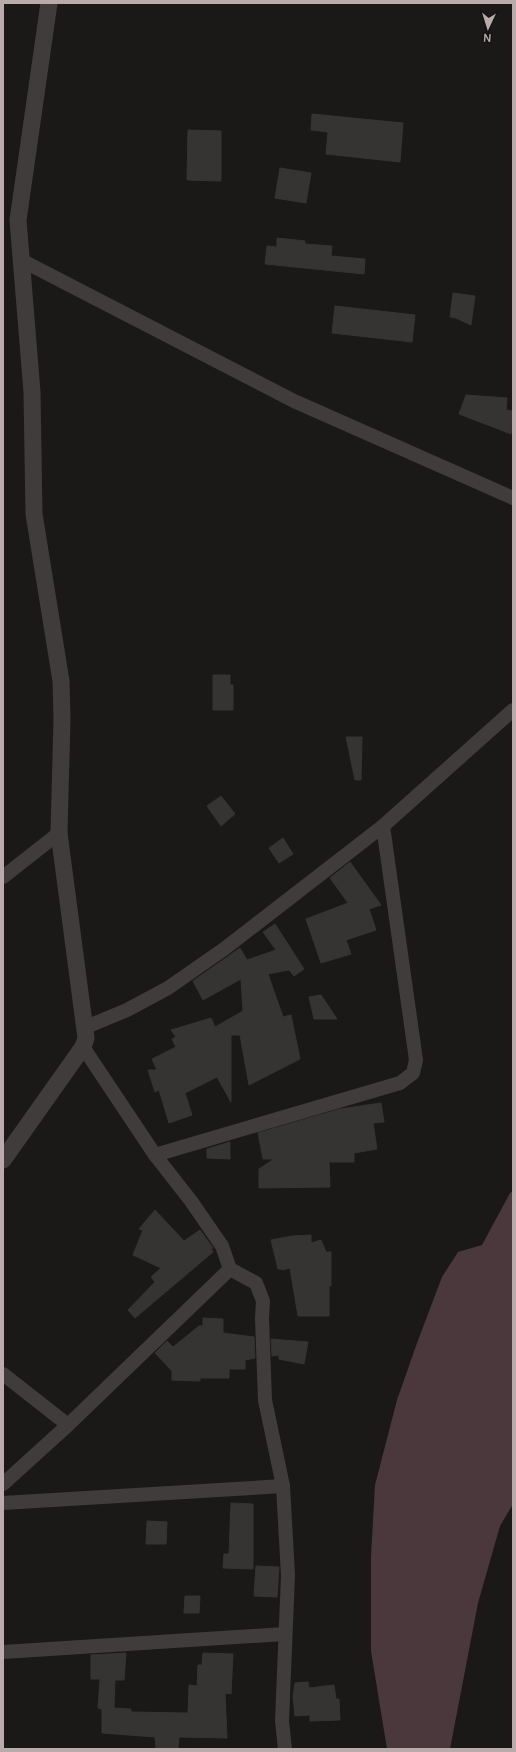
<svg xmlns="http://www.w3.org/2000/svg" width="516" height="1752" font-family="Manrope,sans-serif">
<style>
.water{fill:#4a383c}
.building{fill:#363433;stroke:#363433}
.lines{fill:none;stroke-linecap:round;stroke-linejoin:round}
.minor{stroke:#413c3c;stroke-width:14}
.tertiary{stroke:#413c3c;stroke-width:17}
</style>
<rect width="100%" height="100%" fill="#1a1918"/>
<polygon class="water" points="513,1191 513,1504 500,1526 478,1603 450,1749 387,1749 371,1651 371,1556 375,1485 397,1400 417,1343 442,1277 458,1252 482,1245 510,1193"/>
<g class="building">
<polygon points="312,114 403,123 400,162 326,154 328,132 311,130"/>
<polygon points="188,130 221,131 221,181 187,180"/>
<polygon points="280,168 311,173 306,203 275,198"/>
<polygon points="277,238 305,241 305,244 332,246 331,256 365,259 364,274 265,264 267,246 277,247"/>
<polygon points="453,293 475,296 471,325 456,318 450,317"/>
<polygon points="335,306 415,315 412,342 332,333"/>
<polygon points="466,395 507,398 506,410 513,411 511,434 459,414"/>
<polygon points="213,675 230,675 230,685 233,685 233,710 213,710"/>
<polygon points="346,737 362,737 361,780 355,780"/>
<polygon points="221,796 235,814 221,826 207,806"/>
<polygon points="283,838 293,854 279,863 269,848"/>
<polygon points="350,862 381,905 369,909 376,930 346,940 351,954 321,963 306,919 348,903 330,878"/>
<polygon points="275,924 304,969 294,976 289,970 268,974 283,1017 291,1015 300,1059 249,1085 240,1035 231,1035 231,1102 217,1077 185,1093 192,1115 169,1123 159,1090 155,1092 148,1070 157,1070 152,1059 176,1047 172,1039 176,1037 171,1030 211,1018 215,1027 243,1011 241,979 203,1000 193,981 240,948 247,960 276,950 263,932"/>
<polygon points="321,995 337,1019 314,1019 309,997"/>
<polygon points="381,1103 384,1122 373,1123 377,1149 354,1153 354,1162 329,1162 330,1187 259,1188 259,1169 274,1159 263,1159 258,1133 340,1109"/>
<polygon points="230,1142 230,1159 207,1158 207,1149"/>
<polygon points="155,1210 184,1241 200,1230 213,1248 211,1249 213,1252 135,1318 128,1310 155,1282 151,1277 161,1268 133,1255 143,1230 139,1229"/>
<polygon points="311,1235 311,1243 321,1240 326,1252 331,1252 331,1286 329,1286 329,1316 298,1316 290,1268 282,1270 281,1269 278,1269 271,1240 292,1236"/>
<polygon points="203,1318 223,1319 223,1333 254,1337 255,1358 245,1360 245,1369 229,1369 229,1378 200,1378 200,1381 172,1380 172,1371 155,1353 167,1341 173,1347 199,1326 203,1326"/>
<polygon points="271,1339 308,1342 304,1364 279,1359 279,1355 272,1356"/>
<polygon points="231,1503 253,1504 253,1569 223,1568 224,1554 229,1554"/>
<polygon points="147,1521 167,1522 166,1544 146,1544"/>
<polygon points="256,1566 279,1567 277,1597 254,1596"/>
<polygon points="185,1596 200,1596 199,1613 184,1613"/>
<polygon points="126,1653 124,1680 115,1680 114,1708 131,1709 131,1712 188,1713 189,1685 197,1686 198,1665 202,1665 203,1653 233,1654 231,1694 225,1693 227,1738 179,1737 178,1749 156,1749 155,1737 102,1733 102,1709 98,1708 100,1679 91,1679 91,1655"/>
<polygon points="308,1682 309,1688 334,1685 336,1699 339,1699 340,1720 310,1721 310,1715 295,1716 293,1696 295,1683"/>
</g>
<g class="lines">
<g class="minor">
<polyline points="21,260 294,401 513,498"/>
<polyline points="3,877 59,833"/>
<polyline points="86,1027 127,1010 168,988 224,949 383,826 513,710"/>
<polyline points="83,1047 155,1155 191,1201 222,1246 230,1269 256,1283 263,1301 262,1318 265,1400 283,1486 288,1575 282,1721 285,1749"/>
<polyline points="155,1155 400,1083 413,1073 416,1060 383,826"/>
<polyline points="3,1374 68,1425"/>
<polyline points="3,1484 68,1425 230,1269"/>
<polyline points="3,1503 283,1486"/>
<polyline points="3,1652 285,1634"/>
</g>
<polyline class="tertiary" points="3,1160 83,1047 86,1038 59,833 62,719 61,681 34,514 32,392 18,220 49,3"/>
</g>
<rect width="516" height="1752" fill="none" stroke="#b9abac" stroke-width="8"/>
<g transform="translate(488 28) rotate(184)" stroke="#151413" stroke-width="3" paint-order="stroke">
<path d="M0-3L7 15L0 10L-7 15Z" fill="#b9abac"/>
<text y="-6" font-size="11" font-weight="bold" text-anchor="middle" fill="#b9abac">N</text>
</g>
</svg>
